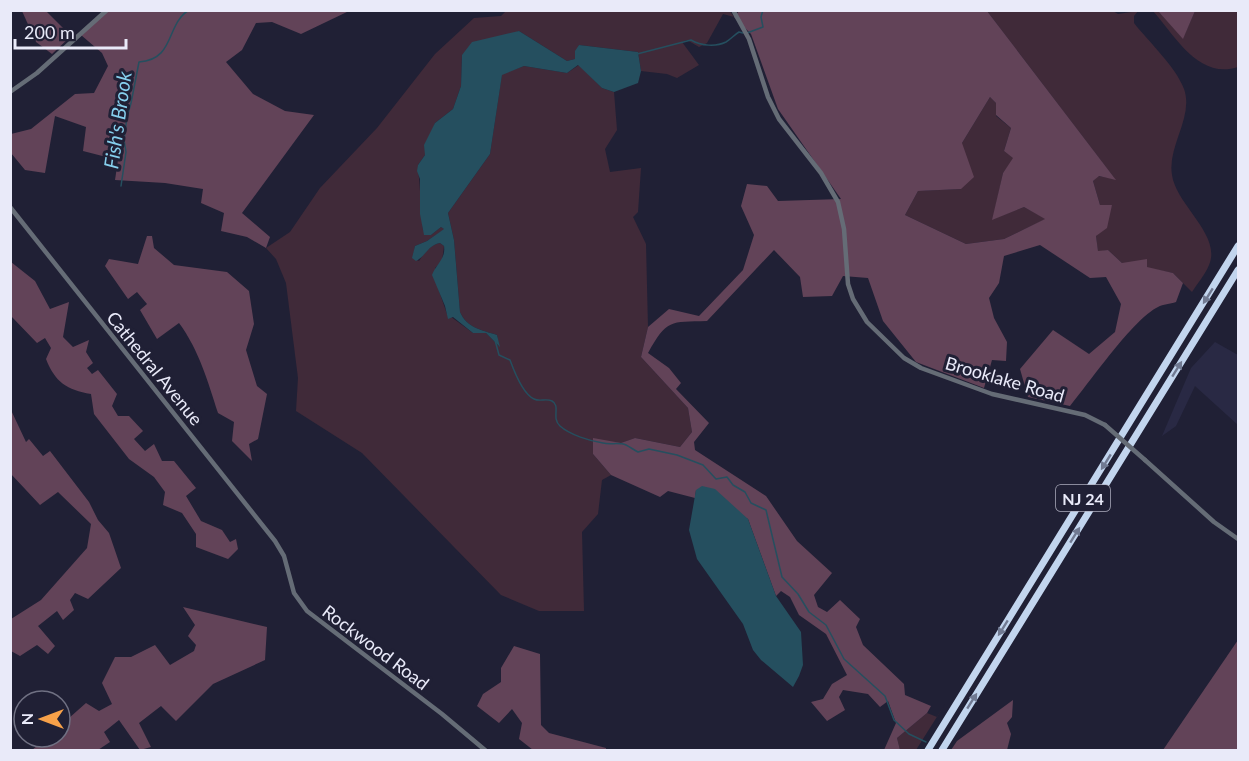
<svg xmlns="http://www.w3.org/2000/svg" width="1249" height="761" font-family="Lato,sans-serif">
<style>
.built{fill:#292944}
.green{fill:#402a39}
.forest{fill:#624358;fill-rule:evenodd}
.water{fill:#254f5f}
.lines{fill:none;stroke-linecap:round;stroke-linejoin:round}
.stream{stroke:#254f5f;stroke-width:1.5}
.tertiary{stroke:#656c76;stroke-width:4.5}
.motorway{stroke:#c2d5ee;stroke-width:7}
.tertiary-bridge{stroke:#656c76;stroke-width:4.5}
.oneway{fill:#717a92}
.labels{text-anchor:middle;dominant-baseline:central;stroke-width:6;stroke-linejoin:round;paint-order:stroke}
.shield{fill:#202035;stroke:#adadbe;stroke-width:1.5}
.shield-label{font-size:16px;font-weight:bold;fill:#e9eaf9}
.street-label{font-size:18px;fill:#e9eaf9;stroke:#202035}
.water-label{font-size:20px;font-style:italic;fill:#86cfed;stroke:#202035}
</style>
<rect width="100%" height="100%" fill="#202035"/>
<polygon class="built" points="1215,342 1238,355 1238,425 1195,386 1176,426 1162,436 1191,368"/>
<g class="green">
<path d="M507,10H729L734,17L723,14L707,43L699,47L687,40L682,42L699,65L677,78L667,74L641,71L638,52L579,45L575,59L567,61L519,31L462,55L461,86L453,109L435,123L425,155L418,165L423,230L431,235L441,227L445,229L427,241L415,246L413,258L419,261C425,252 430,245 440,243L444,246L442,261L435,268L439,291L447,314L473,333H486L499,346L497,335C482,330 467,328 460,312L454,240L448,213L490,154L502,74L524,66L567,73L579,65L602,88L614,92L617,130L605,149L610,172L641,168L638,212L633,217L646,244L648,327L641,357L688,408L692,432L680,447L635,438L593,454L611,475L602,480L598,514L582,532L584,611H539L501,595L362,453L296,411L298,378L286,283L276,259L266,248L290,232L320,188L377,128L435,54L474,18L501,16Z"/>
<path d="M1111,10L1118,14L1138,11L1134,16V23C1149,42 1176,67 1184,89C1194,117 1167,146 1172,175C1176,205 1222,235 1209,265C1205,275 1197,284 1192,292L1173,273L1122,263L1108,250L1098,252L1096,236L1112,205H1100L1093,181L1098,176L1115,179L987,11Z"/>
<path d="M1153,11H1158L1183,38L1195,11H1238V67C1199,80 1175,36 1153,11Z"/>
<polygon points="990,97 996,103 996,116 1011,128 1004,151 1014,158 1003,173 993,219 1024,207 1046,219 1004,239 966,244 905,215 918,191 961,189 962,143"/>
<polygon points="945,704 916,750 900,750 897,738 927,713 937,717"/>
</g>
<g class="forest">
<polygon points="22,11 46,11 71,36 52,54 36,42"/>
<polygon points="107,11 349,11 301,34 272,22 256,23 242,50 226,62 253,94 285,111 314,115 242,213 270,237 266,248 247,237 221,231 224,213 201,203 203,189 165,183 115,180 118,160 83,151 86,127 55,116 45,173 25,170 11,153 11,134 31,129 75,94 94,93 108,66 102,53 81,35"/>
<path d="M739,11H987L1116,180L1099,176L1093,181L1100,205H1112L1107,228L1096,236L1098,251L1108,250L1122,263L1147,259V267L1173,273L1183,283L1176,302C1170,304 1163,304 1158,307C1133,319 1090,382 1070,406L1028,397L1020,369L1053,330L1089,354L1115,332L1121,304L1106,277L1090,278L1040,245L1004,256L999,283L989,298L994,318L1007,342L1006,361L992,360L984,388L916,362L883,321L868,278L843,276L832,296L803,297L800,277L774,250L707,321C670,322 667,319 648,353L669,368L681,383L676,389L709,423L694,442L695,450L766,496L797,541L832,573L814,595L818,607L827,612L840,600L860,619L856,627L863,645L904,684L905,695L931,706L927,713L897,738L900,750H884L896,723L888,701L880,707L868,694L843,690L839,697L845,710L827,721L811,702L823,699L832,684L847,675L826,634L799,615L790,597L781,591L776,596L748,519L696,490L695,498L668,491L660,497L611,475L593,454V438L621,443L635,438L680,447L692,432L688,408L641,357L648,327L669,309L699,316L743,270L754,235L741,206L747,184L767,186L778,201L841,199L778,109L751,34L734,17ZM990,97L996,103V115L1011,128L1004,151L1013,158L1003,173L992,220L1024,207L1045,219L1004,239L966,244L905,215L918,191L961,189L974,177L962,143Z"/>
<polygon points="1158,11 1195,11 1183,39"/>
<path d="M147,236H152L154,248L174,265L227,272L249,291L254,324L246,350L257,386L267,394L258,439L249,444L252,461L232,441L234,422L218,413C208,382 199,350 179,323L157,339L140,310L147,304L137,292L128,299L105,266L109,259L138,264Z"/>
<path d="M11,262L35,281L50,309L69,302L63,337L73,347L89,340L86,352L93,363L87,368L92,374L98,370L117,394L112,406L118,416H129L143,431L134,439L145,451L154,444L162,461H174L196,488L186,496L201,521L222,530L230,542L236,539L238,549L228,559L196,547V534L182,513L163,505L165,492L154,477L129,459L94,414L91,394C67,390 55,382 46,359L51,348L45,338L37,343L11,316Z"/>
<polygon points="10,408 26,442 29,439 43,456 50,451 89,502 98,520 109,533 121,568 88,599 75,593 70,600 74,610 63,620 57,611 38,626 55,646 48,654 37,645 20,656 11,651 11,619 41,600 87,548 91,524 58,492 40,505 11,474"/>
<polygon points="183,607 267,627 265,660 213,684 176,721 161,706 139,723 151,747 140,750 119,720 104,732 110,742 98,750 32,750 48,737 60,737 60,726 86,703 99,711 112,704 102,683 115,657 131,657 155,645 170,665 194,651 196,645 188,636 195,625"/>
<polygon points="1238,640 1238,750 1163,750"/>
<polygon points="514,646 540,654 541,725 549,733 606,748 606,750 533,750 519,739 522,723 512,709 499,723 477,706 483,694 501,682 501,668"/>
<polygon points="1013,700 1012,717 1007,723 1011,734 1007,750 951,750 957,741"/>
</g>
<g class="water">
<path d="M519,31L567,61L575,59V51L579,45L638,52L641,71L638,83L614,92L602,88L578,65L567,73L524,66L502,75L490,154L448,213L454,240L460,312C467,328 482,330 497,335L500,347L486,333H473L453,317L448,319L445,306L432,275C436,264 446,259 444,246L440,243C428,245 426,256 416,261L412,258L415,246L427,241L444,229L441,227L431,235H424L420,214V179L417,171L418,165L425,155L424,145L435,123L453,109L461,86L462,55L472,42Z"/>
<polygon points="702,486 715,489 748,519 776,596 801,632 803,665 799,676 793,687 761,660 753,650 743,624 697,559 689,530 696,490"/>
</g>
<g class="lines">
<g class="stream">
<polyline points="747,33 763,27 761,17 763,10"/>
<path d="M637,54L691,40C701,46 716,47 726,42C731,39 734,35 739,32L743,33"/>
<path d="M121,186L126,152L124,140L127,117L131,103L139,62C176,59 165,25 189,10"/>
<path d="M495,340L499,355L510,360C514,371 523,394 534,399C540,402 546,398 552,401C561,406 551,418 560,426C570,435 590,441 603,443C610,445 619,442 626,445C630,447 634,450 638,452L649,449L677,455L703,465L716,479L727,477L733,485L745,492L751,503L766,510L782,577L798,594L809,612L826,625L844,659L885,696L894,720L909,734L926,742"/>
</g>
<g class="tertiary">
<polyline points="733,10 749,39 768,97 779,119 821,173 838,202 844,229 848,284 853,299 867,322 904,358 921,368 992,394 1085,415 1105,425"/>
<polyline points="10,92 37,73 107,10"/>
<polyline points="10,207 275,541 284,556 294,593 307,611 442,714 485,750"/>
<polyline points="1145,460 1214,522 1238,539"/>
</g>
<g class="motorway">
<polyline points="928,750 1238,246"/>
<polyline points="942,750 1238,270"/>
</g>
<polyline class="tertiary-bridge" points="1105,425 1145,460"/>
</g>
<defs><path id="oneway-solid" d="M-6-.8H1V-3.2L6.5 0L1 3.2V.8H-6Z" transform="scale(1.5)"/></defs>
<g class="oneway">
<use href="#oneway-solid" transform="translate(1208 296) rotate(122)"/>
<use href="#oneway-solid" transform="translate(1177 369) rotate(-58)"/>
<use href="#oneway-solid" transform="translate(1106 462) rotate(122)"/>
<use href="#oneway-solid" transform="translate(1075 535) rotate(-58)"/>
<use href="#oneway-solid" transform="translate(1003 628) rotate(122)"/>
<use href="#oneway-solid" transform="translate(972 701) rotate(-58)"/>
</g>
<g class="labels">
<rect class="shield" x="1056" y="485" width="54" height="26" rx="4.5"/>
<g class="shield-label">
<text x="1083" y="498">NJ 24</text>
</g>
<g class="street-label">
<text transform="translate(155 368) rotate(51)">Cathedral Avenue</text>
<text transform="translate(1005 379) rotate(16)">Brooklake Road</text>
<text transform="translate(376 647) rotate(37)">Rockwood Road</text>
</g>
<g class="water-label">
<text transform="translate(117 120) rotate(-82)">Fish's Brook</text>
</g>
</g>
<rect width="1249" height="761" fill="none" stroke="#e9eaf9" stroke-width="24"/>
<g transform="translate(42 719) rotate(270)"><circle r="28" fill="#202035" stroke="#707183" stroke-width="1.5"/>
<path d="M0-4.5L10 22L0 15L-10 22Z" fill="#f7a149"/>
<text y="-9" font-size="16" font-weight="bold" text-anchor="middle" fill="#e9eaf9">N</text>
</g>
<path d="M15 39v9h111v-9" fill="none" stroke="#e9eaf9" stroke-width="3"/>
<text x="24" y="39" font-size="18" fill="#e9eaf9" stroke="#202035" stroke-width="4.5" paint-order="stroke">200 m</text>
</svg>
